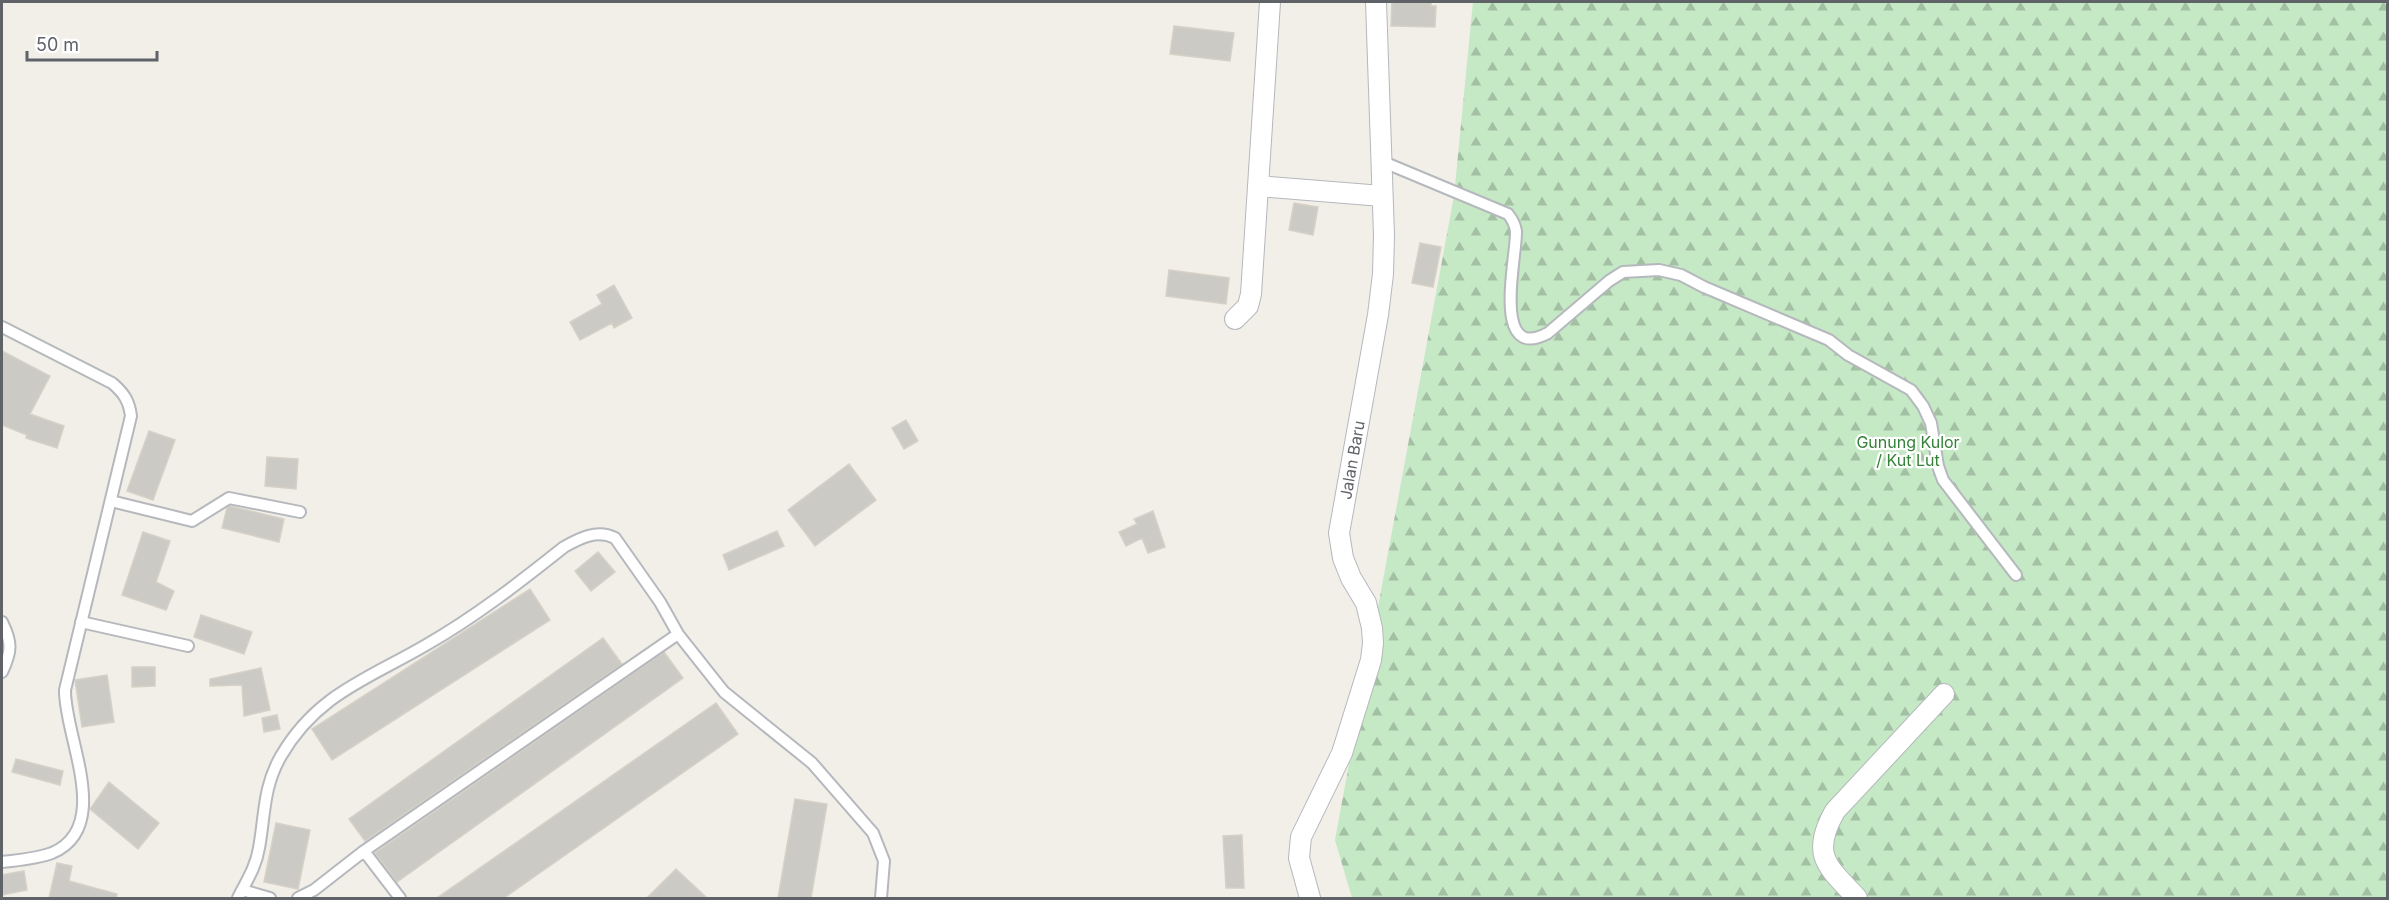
<svg xmlns="http://www.w3.org/2000/svg" width="2389" height="900" font-family="Inter,sans-serif">
<style>
.forest{fill:url(#forest-firs)}
.building{fill:#cccac5;stroke:#d6d1c6;stroke-width:1.5}
.lines{fill:none;stroke-linecap:round;stroke-linejoin:round}
.service-casing{stroke:#b5b8bc;stroke-width:14}
.minor-casing{stroke:#b5b8bc;stroke-width:22}
.service{stroke:#fff;stroke-width:10}
.minor{stroke:#fff;stroke-width:20}
.labels{text-anchor:middle;dominant-baseline:central;stroke-width:4.5;stroke-linejoin:round;paint-order:stroke}
.park-label{font-size:16px;fill:#348238;stroke:#fff}
.street-label{font-size:16px;fill:#5f6368;stroke:#fff}
</style>
<defs>
<pattern id="forest-firs" width="22" height="20" patternUnits="userSpaceOnUse" patternTransform="scale(1.5)"><rect width="22" height="20" fill="#c5e8c5"/><path d="M5 1l3.5 6h-7zM16 11l3.5 6h-7z" fill="#a3c0a4"/></pattern>
</defs>
<rect width="100%" height="100%" fill="#f1efe8"/>
<path class="forest" d="M1473 2H2387V898H1352L1335 840 1454 196Z"/>
<path class="building" d="M1392 2H1431V6H1436L1435 27 1391 26Z
M1174 26 1234 33 1230 61 1170 54Z
M1294 203 1318 207 1313 235 1289 230Z
M1420 243 1441 247 1433 287 1412 283Z
M1169 270 1229 278 1226 304 1166 296Z
M614 285 632 318 614 328 612 323 580 340 570 322 602 304 597 295Z
M2 351 50 376 30 414 64 426 57 448 26 438 27 435 2 425Z
M906 420 918 441 904 449 892 428Z
M149 431 175 440 153 500 127 491Z
M267 457 298 459 296 489 265 486Z
M849 464 876 500 815 546 788 510Z
M230 506 284 519 279 542 222 528 227 508Z
M1153 511 1165 547 1148 553 1142 538 1126 546 1119 532 1137 524 1134 519Z
M777 531 784 546 729 570 723 555Z
M143 532 170 541 156 582 174 591 166 610 122 595Z
M598 552 615 572 591 591 575 571Z
M530 589 550 620 332 760 312 729Z
M201 615 252 632 244 654 194 637Z
M603 638 622 664 365 841 349 819Z
M664 652 683 678 397 882 375 853Z
M132 667H155V686L132 687Z
M261 668 270 710 244 716 242 685 210 686V679Z
M107 675 114 722 82 727 75 680Z
M716 703 738 734 504 898H437Z
M277 715 280 729 264 732 262 718Z
M16 759 63 771 60 785 12 772Z
M109 782 159 823 138 849 90 809Z
M795 799 827 804 811 898H778Z
M276 823 310 830 298 889 264 882Z
M1242 835 1244 888H1226L1223 836Z
M57 863 72 866 69 881 117 894 116 898H49Z
M676 869 707 898H647Z
M24 871 27 890 2 895V875Z"/>
<g class="lines">
<defs>
<path id="service" d="M1381 161 1508 214C1512 219 1515 224 1516 231 1517 256 1490 364 1548 333L1609 281 1623 272 1659 270 1681 275 1704 287 1829 340 1848 355 1911 390 1923 406 1931 423 1938 466 1943 480 2016 575
M2 327 112 383C124 393 129 401 131 416L65 690C64 736 114 827 52 853 36 859 18 860 2 862
M111 501 192 521 229 498 300 512
M2 622C12 642 12 651 2 672
M81 622 188 646
M364 851 400 898
M242 890 270 898
M238 898C246 882 256 867 259 848 265 815 263 787 281 756 317 694 368 679 426 645 475 617 520 582 564 547 580 538 597 529 615 538L660 602 678 634 724 692 812 763 873 833 884 861 881 898
M298 898 314 890 364 851 678 634"/>
<path id="minor" d="M1258 186 1382 196
M1235 319 1248 306 1251 294 1270 2
M1310 898 1299 858 1301 837 1342 753 1371 660 1373 643 1372 628 1366 603 1351 578 1343 558 1339 533 1378 315 1383 274 1384 235 1376 2
M1857 898C1827 866 1810 855 1835 811L1944 694"/>
</defs>
<use href="#service" class="service-casing"/>
<use href="#minor" class="minor-casing"/>
<use href="#service" class="service"/>
<use href="#minor" class="minor"/>
</g>
<g class="labels">
<g class="park-label">
<text x="1908" y="442">Gunung Kulor<tspan x="1908" dy="18">/ Kut Lut</tspan></text>
</g>
<g class="street-label">
<text transform="translate(1352 460) rotate(-80)">Jalan Baru</text>
</g>
</g>
<rect width="2389" height="900" fill="none" stroke="#5f6368" stroke-width="6"/>
<path d="M27 51v9h130v-9" fill="none" stroke="#5f6368" stroke-width="3"/>
<text x="36" y="51" font-size="18" fill="#5f6368" stroke="#ffffff" stroke-width="4.5" paint-order="stroke">50 m</text>
</svg>
